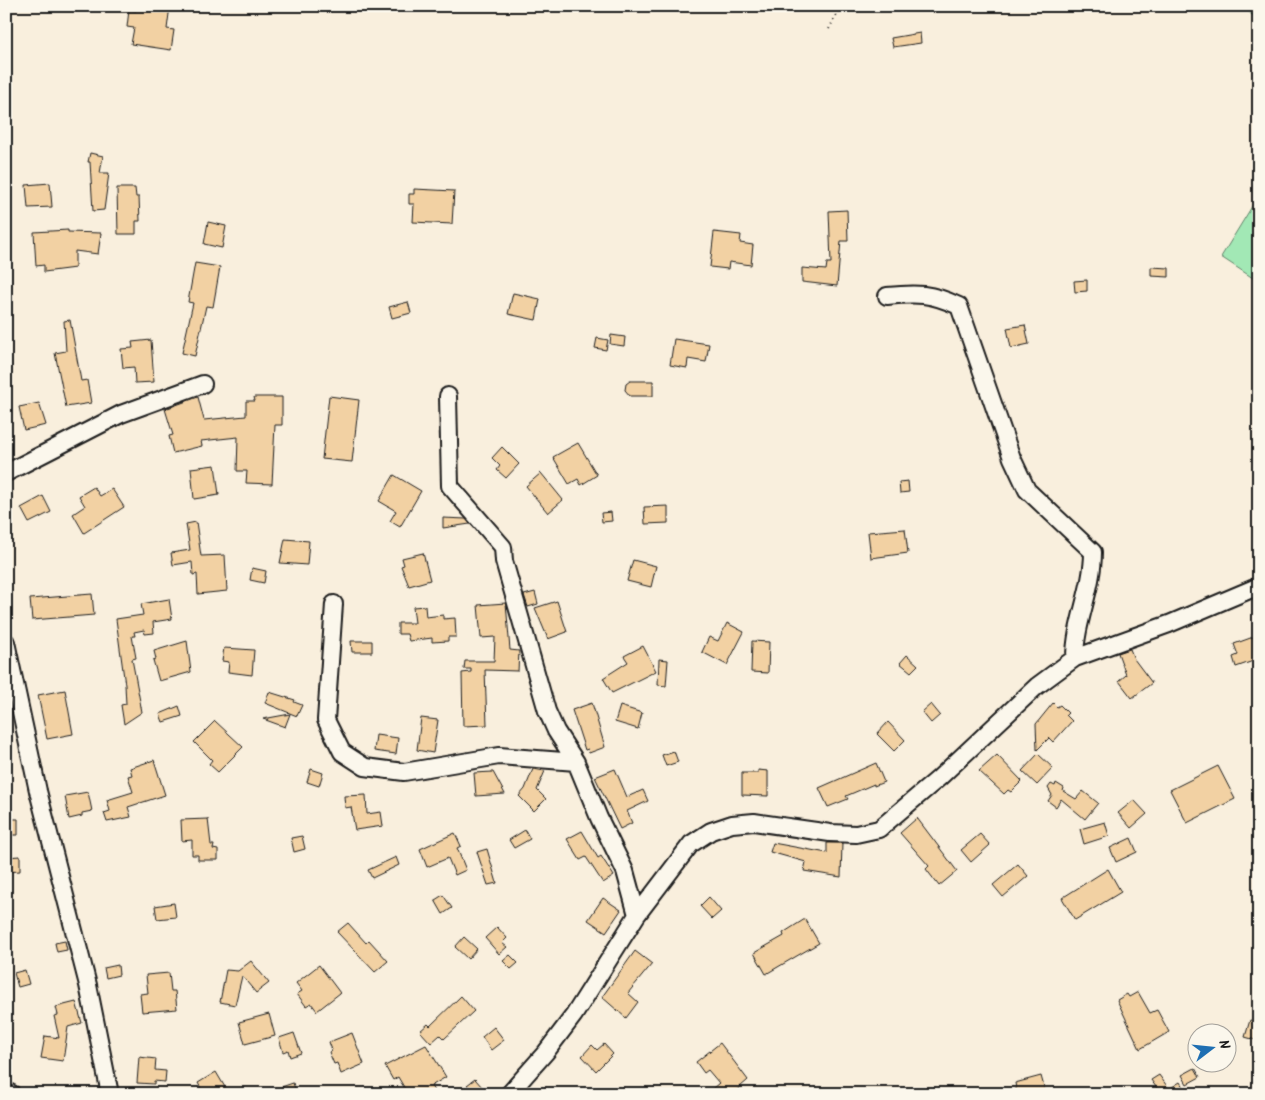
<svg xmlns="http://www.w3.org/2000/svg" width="1265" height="1100" font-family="Kalam,sans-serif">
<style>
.green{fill:#a2e8b5;stroke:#5f8268}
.building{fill:#f2d1a3;stroke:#1c1c1c}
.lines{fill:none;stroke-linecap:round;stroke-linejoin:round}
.minor-casing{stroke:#1c1c1c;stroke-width:20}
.path{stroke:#1c1c1c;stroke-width:2;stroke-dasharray:1 4;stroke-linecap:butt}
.minor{stroke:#fbf7ec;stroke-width:16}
</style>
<rect width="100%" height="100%" fill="#f9efdd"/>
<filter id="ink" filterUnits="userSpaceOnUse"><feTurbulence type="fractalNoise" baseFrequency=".02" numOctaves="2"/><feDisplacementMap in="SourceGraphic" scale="10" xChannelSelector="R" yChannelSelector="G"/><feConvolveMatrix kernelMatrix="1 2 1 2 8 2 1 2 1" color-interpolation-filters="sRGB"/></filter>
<g filter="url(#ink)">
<path class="green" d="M1242 6H1259V21Z
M1259 195V282L1221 257Z"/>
<path class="building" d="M136 6H170L167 29 174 30 171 50 131 44 134 28 127 27 129 10 136 11Z
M920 33 921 43 893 47 891 38Z
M90 153 103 156 100 173H109L104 210 93 211 90 162H88Z
M50 183 52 207 28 208 26 185Z
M117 188H135L136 197H139L140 221H136V234H118Z
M414 189 454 191 452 224 413 222 414 204H409V194H414Z
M847 210 848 241H841L837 286 802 282V268L826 270 827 263H831L829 211Z
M208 222 226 226 222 248 204 244Z
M68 230V232L101 233 98 254 75 251V268L44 272V265L36 266 34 232Z
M714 232 741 235 740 243 753 245 751 265 729 262 728 269 710 267Z
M195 263 220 267 213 307 206 306 195 356 182 353 193 303 188 302Z
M1151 267 1169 268V277L1151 276Z
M1087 280V291L1075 292 1074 281Z
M513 293 540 299 536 320 508 314Z
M408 302 411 313 392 318 389 307Z
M70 320 81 381 87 380 91 403 66 407 55 353 66 351 64 321Z
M1025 325 1029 344 1011 348 1007 328Z
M611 335 625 337 624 346 610 344Z
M597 338 608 340 606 350 595 348Z
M674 339 709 344 706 362 688 359 687 368 670 365Z
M151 340 154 382 135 383 134 367 123 368 121 349 133 348 132 342Z
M630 381H653V396H630L625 390 626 384Z
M329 396 359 400 352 462 322 459Z
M198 397 204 420 246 416V401H255L254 397H282V425H275L272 484 246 483 247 471H237L238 437 201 441 202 446 173 453 169 436 173 435 165 409Z
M39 403 46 425 24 430 19 407Z
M578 443 597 475 581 485 578 479 569 484 553 457Z
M502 447 519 464 506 478 497 470 500 466 492 458Z
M215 465 219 495 194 499 191 468Z
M541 473 563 500 548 513 526 486Z
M394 475 421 491 400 527 390 521 396 511 379 501Z
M908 481 909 492 900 493 899 482Z
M94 487 100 496 112 489 124 507 84 533 73 514 85 506 79 496Z
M43 496 51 512 29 523 21 508Z
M668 506V523L645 524 644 507Z
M611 512 612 521 602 522 601 513Z
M443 518 466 519 470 524 443 528Z
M196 522 201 556 225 555 227 591 198 594 197 574 193 575 192 562 173 565 171 553 190 550 186 524Z
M905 529 908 553 871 558 868 532Z
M285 539 309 541 307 565 280 563Z
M423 553 430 580 409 586 401 566 404 565 402 558Z
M633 560 656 566 651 587 627 581Z
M252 568 266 571 264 583 250 580Z
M535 592 538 604 528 607 524 595Z
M92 594 94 615 32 620 30 599Z
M169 599 172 619 153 622 154 633 145 634 144 630 134 632 135 636H132L136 658 132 659 142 712 124 724 121 705 126 704 125 685 116 619 143 615 141 604Z
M557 601 567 632 548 639 535 608Z
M506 603 510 650 519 651 518 671 485 670 487 725 463 726 462 673 471 672V669H464L465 661H494L495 637 481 638 478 605Z
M425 606 426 617 443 615V619L455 618 456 637H448V641L432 642V638L409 641 407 634H398V623H415L413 607Z
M727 623 744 632 727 665 702 652 709 637 718 641Z
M1256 636 1259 645V659L1236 667 1233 657 1238 655 1234 644Z
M187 641 191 672 159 681 153 660 156 659 154 651Z
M351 641H372V652H352Z
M752 641 769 642 768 673 751 672Z
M643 646 656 671 612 693 603 678 628 662 624 656Z
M224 648 254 650 252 675 228 672 229 662 222 661Z
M1130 649 1134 659 1152 683 1132 698 1119 681 1126 675 1118 653Z
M907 655 918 665 911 672 900 663Z
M659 659 668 660 666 686 658 685Z
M65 690 73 734 47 739 38 695Z
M269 692 295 700 294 702 302 705 297 716 265 703Z
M592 703 605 747 589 753 588 749 585 750 572 710Z
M1053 703 1057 707 1060 705 1068 713 1066 715 1072 721 1053 742 1049 738 1037 750 1036 724Z
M931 704 940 715 931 723 922 712Z
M179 706 182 716 163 722 160 714Z
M620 706 642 713 638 729 615 722Z
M290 714 285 727 263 719Z
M421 718 438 720 433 753 417 750Z
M215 721 243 747 218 772 209 764 212 760 194 742Z
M888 722 905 740 894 751 877 734Z
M376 735 398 738 396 754 374 751Z
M674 751 678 762 666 766 662 755Z
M1038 754 1053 768 1037 785 1022 771Z
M997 755 1022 781 1011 792 1008 790 1004 794 979 771Z
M154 760 165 795 128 807 131 817 107 822 104 813 110 811 107 800 133 792 128 776 132 775 130 768Z
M876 763 884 782 874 786V784L846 796 848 799 828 807 819 788Z
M1218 766 1235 799 1187 823 1170 790Z
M311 769 323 773 319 786 307 782Z
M533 769 545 771 537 790 546 799 534 811 519 796 525 789Z
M615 769 627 797 643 790 648 801 627 811 632 823 620 829 595 777Z
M758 770 768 771V796L742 795V773H758Z
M493 772 505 794 476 796 474 773Z
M1056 783 1064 788 1063 791 1076 799 1083 791 1098 803 1085 819 1061 799 1056 807 1048 801 1052 795 1048 788 1051 784 1055 786Z
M88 792 92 811 82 813V816L69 819 65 796Z
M366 795 367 814 381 812 383 826 355 830 351 807 345 808 344 796Z
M1134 800 1147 814 1131 828 1118 813Z
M917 818 957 871 939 886 926 869 929 866 900 833Z
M6 819H18V835H6Z
M208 819 211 845H214L213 849 218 850V860H198V855H192V840L182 841 181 820Z
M1105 822 1109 836 1084 844 1080 829Z
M525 830 530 839 514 848 509 840Z
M582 831 598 858 601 856 614 876 603 883 586 857 580 860 567 839Z
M455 833 461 846 457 848 466 870 455 875 448 858 427 867 420 849Z
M980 834 990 845 971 862 961 850Z
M302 836 305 849 294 852 291 838Z
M1131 838 1137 852 1116 862 1110 848Z
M773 843 827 853V843H842L841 877 804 871 806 862 770 852Z
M487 849 497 883 488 885 477 852Z
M20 856V871L6 872V857Z
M396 857 399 865 372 878 368 870Z
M1018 864 1028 876 1003 897 993 885Z
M1108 869 1121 892 1075 920 1062 898Z
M443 895 452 908 443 914 435 900Z
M709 897 721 911 712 919 700 906Z
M603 898 621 910 606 932 588 920Z
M174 903 176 917 157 919 155 906Z
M805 919 819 943 766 974 754 953 784 936 783 933Z
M348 923 366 943 369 940 388 961 375 972 337 932Z
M497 927 507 938 502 943 507 947 499 954 485 938Z
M464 937 477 949 468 959 455 947Z
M65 941 67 950 57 952 55 943Z
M635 951 652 964 628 993 638 1002 626 1018 602 997Z
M510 955 518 963 511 969 503 961Z
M251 961 269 983 256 993 242 976 235 1005 220 1002 226 970 238 971Z
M118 965 119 975 106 978 104 968Z
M319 965 340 993 317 1011 311 1003 306 1006 297 994 302 991 296 983Z
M25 970 29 984 18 987 14 973Z
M169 973 171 991H175L177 1009 142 1012 140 994 148 993 146 975Z
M1138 992 1150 1013 1157 1010 1169 1032 1140 1049 1117 1000 1127 994 1129 997Z
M461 996 474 1011 444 1039 440 1035 431 1043 420 1031 428 1024 430 1026Z
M76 1002 82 1023 68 1027 63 1061 41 1058 45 1036 59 1038 54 1016 58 1015 56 1007Z
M269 1014 275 1036 245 1044 239 1022Z
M1250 1020 1259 1022V1041L1245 1037Z
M494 1027 504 1040 491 1050 482 1037Z
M294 1033 301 1053 290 1057 288 1050 283 1052 279 1038Z
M352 1033 364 1064 341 1074 337 1063 334 1064 329 1052 332 1050 329 1042Z
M720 1043 748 1080 732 1094H706L719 1083 708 1070 704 1073 696 1062Z
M604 1044 613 1054 596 1071 582 1056 592 1045 597 1050Z
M426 1045 446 1077 431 1086 436 1094H408L398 1077 393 1080 385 1066Z
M139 1057 156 1059 155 1070 166 1071 165 1082 154 1081V1084L137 1083Z
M1195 1068 1200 1077 1187 1084 1182 1075Z
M216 1072 229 1094H204L198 1083Z
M1159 1075 1169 1089 1180 1082 1187 1094H1161L1151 1080Z
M1041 1076 1046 1094H1017L1015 1083Z
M475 1079 483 1088 476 1094 467 1085Z
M293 1083 297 1094H267V1092Z"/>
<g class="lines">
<defs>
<path id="minor" d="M887 296C917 293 931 293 959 306L1012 458 1027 490 1093 552C1093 589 1075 622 1075 658
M448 396 450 486 503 547 504 561 547 711 556 731 576 762 599 818 625 871 637 915
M6 473 121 414 203 384
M334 604 326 720 342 752 365 767 404 772 499 756 576 762
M6 642 38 791 88 985 110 1094
M6 1091 12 1094
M509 1094 546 1052 574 1015 637 915 691 844 711 831 732 824 754 822 830 833 856 834 879 829 939 778 1037 686 1075 658 1169 624 1259 586"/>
</defs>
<use href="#minor" class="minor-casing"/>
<path class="path" d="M829 29 838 12 878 6"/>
<use href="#minor" class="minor"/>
</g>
</g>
<rect width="1265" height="1100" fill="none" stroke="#fbf7ec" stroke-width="25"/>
<rect x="12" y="12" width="1240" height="1075" fill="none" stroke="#1c1c1c" stroke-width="2" filter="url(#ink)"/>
<g transform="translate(1212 1048) rotate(74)"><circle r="24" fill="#fbf7ec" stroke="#a29f99"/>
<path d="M0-4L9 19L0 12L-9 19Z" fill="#1f6fb2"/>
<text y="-8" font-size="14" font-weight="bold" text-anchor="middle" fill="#1c1c1c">N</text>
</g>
</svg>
